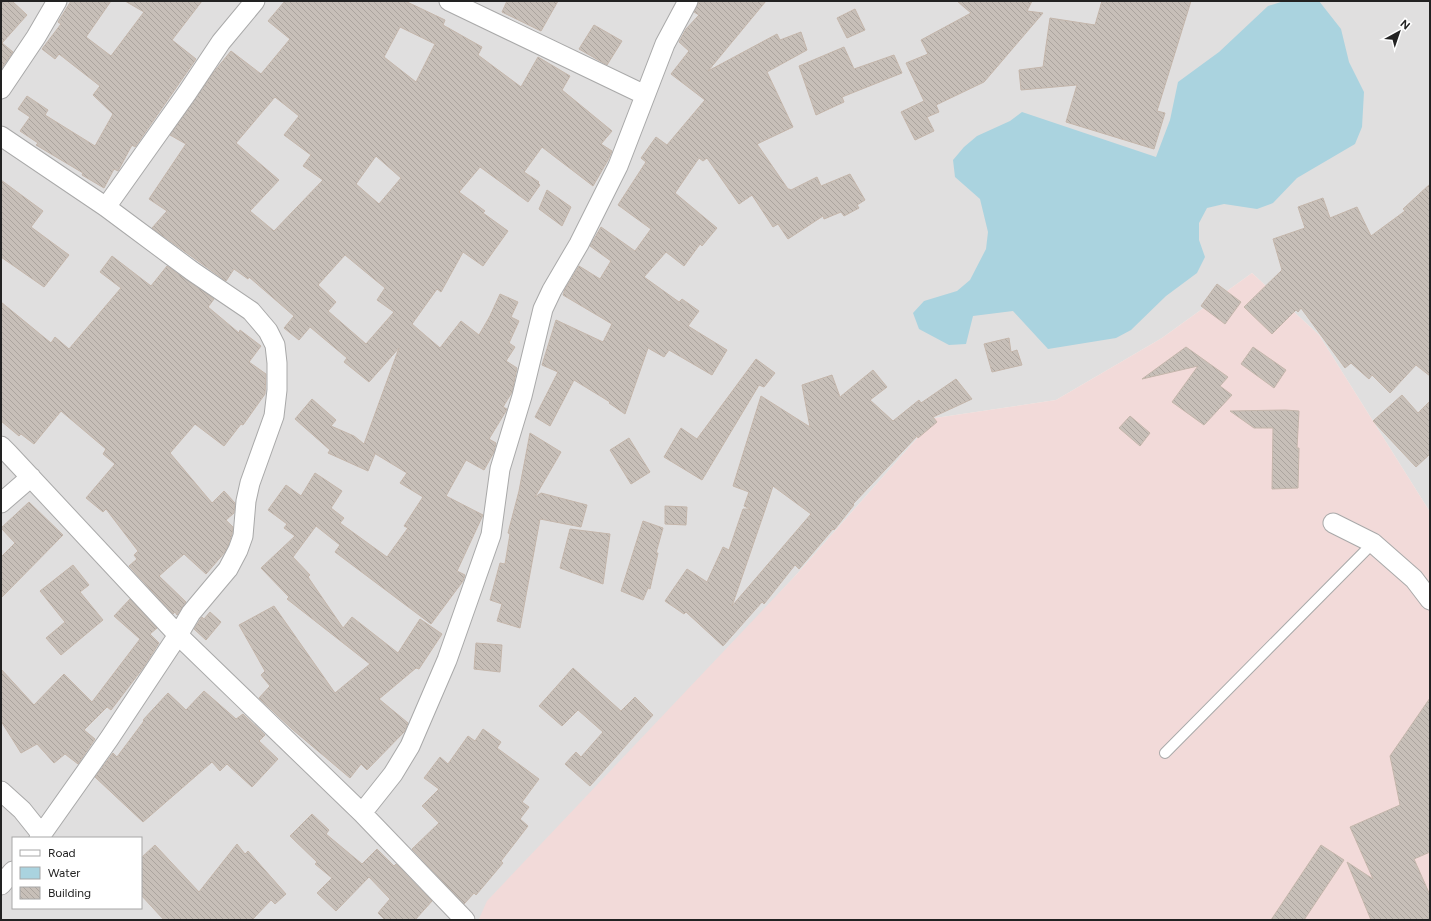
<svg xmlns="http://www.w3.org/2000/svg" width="1431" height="921" font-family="Figtree,sans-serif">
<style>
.residential{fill:#e0dfdf;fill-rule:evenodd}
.commercial{fill:#f2dad9}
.water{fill:#aad3df}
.building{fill:url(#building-back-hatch);stroke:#c4b6ab;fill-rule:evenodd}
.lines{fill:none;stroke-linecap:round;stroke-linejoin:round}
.lane-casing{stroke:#a9a9a9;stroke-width:12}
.street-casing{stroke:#a9a9a9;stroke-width:21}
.lane{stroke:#fff;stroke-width:10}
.street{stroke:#fff;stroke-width:19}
</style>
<defs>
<pattern id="building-back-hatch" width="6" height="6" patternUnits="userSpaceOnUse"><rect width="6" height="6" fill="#c7bfb8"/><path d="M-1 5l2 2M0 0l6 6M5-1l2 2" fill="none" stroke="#aba49e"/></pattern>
</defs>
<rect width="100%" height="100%" fill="#f2efe9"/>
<path class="residential" d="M1 1H1430V512L1319 335 1252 273 1162 338 1056 400 935 418 796 575 479 919 480 920H1ZM13 838H141V908H13Z"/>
<path class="commercial" d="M1252 273 1319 335 1430 512V920H480L479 919 487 901 796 575 935 418 1056 400 1162 338Z"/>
<path class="water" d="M1284 1H1319L1341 29 1349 62 1364 92 1362 127 1355 144 1297 178 1273 203 1257 209 1224 204 1207 208 1199 223V240L1205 257 1197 273 1166 296 1131 330 1116 338 1048 349 1013 311 973 316 966 344 949 345 919 329 913 313 924 301 957 291 970 280 986 249 988 232 980 199 955 177 953 160 964 147 977 136 1010 121 1022 112 1156 157 1170 120 1178 82 1219 52 1268 6Z"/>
<path class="building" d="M1 1H12L27 15 2 43 13 52 1 69Z
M71 1H111L86 37 111 56 144 12 125 1H202L172 40 196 59 135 147 132 145 118 171 114 169 104 188 82 175 83 173 36 145 38 143 20 131 30 117 18 109 27 96 48 110 45 115 95 146 113 114 93 95 100 86 59 54 55 59 42 49 61 24 58 22Z
M285 1H405L445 20 443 25 482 47 478 55 521 87 538 57 570 76 562 90 612 131 601 144 612 151 608 160 593 186 542 147 524 172 539 182 538 183 540 185 528 202 480 167 459 192 485 211 483 213 508 231 483 266 463 252 441 292 437 289 412 324 440 348 461 321 479 335 490 316 500 294 518 302 511 317 519 321 509 343 515 347 506 361 517 368 512 392 503 407 507 409 506 411 489 439 496 443 494 452 484 470 466 460 446 496 483 515 457 571 465 575 463 581 431 624 335 552 340 545 316 526 293 557 310 575 308 577 343 628 352 617 398 653 420 619 442 634 419 669 416 668 379 699 408 723 405 731 367 770 361 764 350 778 292 729 259 698 270 686 261 675 265 671 239 625 274 606 335 693 370 664 287 599 289 597 261 568 295 536 284 528 287 524 268 510 286 485 301 496 315 473 342 491 331 508 344 518 340 523 387 557 408 528 404 526 423 497 400 483 407 473 374 453 375 454 368 471 328 453 330 450 295 419 312 399 336 420 331 426 354 436 364 444 399 348 369 382 344 362 347 358 310 327 299 340 284 328 294 316 249 277 248 279 234 269 226 281 152 228 167 211 149 199 186 144 170 135 213 73 231 51 261 74 290 39 268 21ZM400 27 435 44 416 82 384 57ZM275 97 299 116 284 135 311 155 303 166 323 180 274 231 250 211 279 180 236 143ZM376 156 401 178 379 204 356 184ZM345 255 385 288 377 300 394 312 366 344 328 311 336 302 318 285Z
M507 1H558L541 31 502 12Z
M699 1H766L708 71 777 34 780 40 801 32 807 50 767 72 793 127 757 144 788 189H789L791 190 817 177 821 186 850 174 865 200 857 205 859 208 844 216 841 212 824 219 823 216 788 239 778 224 773 227 752 195 739 204 707 158 703 161 699 158 675 193 717 228 702 246 700 244 684 266 666 252 644 277 679 302 682 299 699 311 688 326 727 350 712 375 669 350 664 357 648 348 625 414 609 403 610 402 574 380 550 426 535 417 558 372 542 365 556 320 603 342 612 324 563 295 565 289 579 266 600 279 611 261 590 246 601 227 635 251 651 229 618 205 646 162 641 158 656 137 667 145 705 100 671 74 689 51 679 42 686 29 699 15 694 12Z
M957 1H1032L1027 11 1043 13 984 82 936 105 939 112 927 117 934 131 915 140 901 112 924 101 906 63 928 54 921 40 971 13Z
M1102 1H1191L1157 111 1165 113 1154 149 1066 122 1077 85 1021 90 1019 70 1043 67 1050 18 1095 25Z
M855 9 865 30 847 38 837 18Z
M594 25 622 41 607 65 579 49Z
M844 47 854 69 894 55 902 73 842 97 844 102 816 115 799 66Z
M1 180 43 211 31 227 69 255 44 287 1 257Z
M1430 184V376L1416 365 1390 393 1372 375 1369 379 1351 363 1345 368 1301 308 1298 312 1296 310 1272 334 1244 307 1282 270 1273 239 1305 228 1298 207 1323 198 1330 218 1357 207 1371 236 1405 211 1403 209Z
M547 190 571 207 562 226 539 209Z
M112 256 151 286 167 266 214 299 208 307 239 333 240 330 261 346 249 362 266 374 265 394 243 425 241 424 224 446 195 424 170 453 212 503 224 491 235 503 234 513 226 520 233 527 232 534 228 546 225 552 206 574 184 554 159 576 186 602 177 615 175 612 173 614 129 566 137 559 134 555 138 551 106 509 103 512 86 498 115 464 103 454 106 449 61 411 34 444 21 434 19 436 1 421V302L51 343 55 337 69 349 121 288 100 272Z
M1217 284 1241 302 1225 324 1201 306Z
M1009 338 1011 352 1017 350 1022 365 992 372 984 344Z
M1186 347 1228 377 1220 386 1232 395 1204 425 1172 402 1198 366 1142 379Z
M1253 347 1286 370 1274 388 1241 364Z
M756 359 775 373 764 387 759 385 702 480 664 457 681 428 697 439Z
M873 370 887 387 870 400 893 421 919 400 921 403 956 379 972 399 933 417 937 422 918 438 917 436 853 504 854 505 834 530 833 529 799 569 795 565 764 604 762 602 723 646 686 612 684 614 665 601 687 569 707 582 723 547 729 550 743 509H750L744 506 749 492 733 486 761 396 810 427 802 385 832 375 840 397ZM773 486 811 514 732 606 765 510Z
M1402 395 1418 413 1430 401V454L1416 467 1373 421Z
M1285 410 1299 411 1297 448H1299L1298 488 1272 489 1273 428H1254L1230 411Z
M1130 416 1150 433 1140 446 1119 428Z
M530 433 561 452 535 497 541 493 587 505 581 527 540 519 520 628 497 621 502 604 490 600 500 563 505 564 510 534 508 533 519 491Z
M629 438 650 472 631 484 610 450Z
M29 502 63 535 1 598V557L15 543 1 528Z
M665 506 687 507 686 525 665 524Z
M643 521 663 528 656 553H658L650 589 648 588 643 600 621 591Z
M570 529 610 534 603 584 560 568Z
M73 565 89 585 80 592 103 620 61 655 46 638 65 622 40 591Z
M130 599 157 628 150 634 159 643 143 668 111 710 107 707 84 730 95 739 78 764 65 754 54 763 37 744 21 753 1 721V669L34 705 64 674 92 702 140 639 114 616Z
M210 612 221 622 206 640 194 629 202 617 204 619Z
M476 643 502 645 500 672 474 669Z
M573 668 621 711 635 697 653 715 590 786 565 764 576 752 581 757 603 732 578 710 562 726 539 706Z
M204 691 236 719 243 714 265 735 259 741 278 759 252 787 227 764 220 771 212 762 143 822 95 777 113 753 117 757 144 721 143 720 168 693 186 710Z
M1430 698V852L1414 859 1430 895V920H1371L1347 862 1373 879 1350 827 1400 805 1390 756Z
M483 729 501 742 497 748 539 779 522 802 529 807 520 819 528 826 501 861 503 863 476 895 474 893 464 904 412 849 439 823 422 806 439 789 424 778 440 757 448 764 468 736 475 741Z
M312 814 329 830 326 834 362 864 377 849 394 866 396 864 432 901 415 920H385L378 913 390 899 369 877 336 911 317 893 332 878 315 864 317 862 290 836Z
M237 844 245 854 248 851 286 894 275 904 271 900 252 920H164L141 895V858L155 845 199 892Z
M1321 845 1344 860 1304 920H1271Z"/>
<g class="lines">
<defs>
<path id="lane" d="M1165 753 1373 543"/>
<path id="street" d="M449 1 645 95
M1 89 36 37 57 1
M1 136 106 207 192 271 251 311 268 331 275 345 277 363V390L274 416 250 483 246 501 243 536 238 550 228 569 191 613 178 635 109 739 39 838
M106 207 187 93 221 42 255 1
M1 446 8 453 178 635 362 813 465 920
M1 503 31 477
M1333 523 1373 543 1414 579 1430 600
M1 791 22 810 42 835
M362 813 393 774 410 746 447 660 491 535 500 469 522 396 543 309 552 290 579 244 618 166 665 44 688 1
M1 885 13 871"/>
</defs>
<use href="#lane" class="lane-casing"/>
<use href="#street" class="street-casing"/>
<use href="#lane" class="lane"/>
<use href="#street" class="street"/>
</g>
<rect width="1431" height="921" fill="none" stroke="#222222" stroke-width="4"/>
<rect x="12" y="837" width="130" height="72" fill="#ffffff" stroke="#a7a7a7"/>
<rect x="20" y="850" width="20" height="6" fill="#ffffff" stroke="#a7a7a7"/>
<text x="48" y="857" font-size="12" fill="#222222">Road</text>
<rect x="20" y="867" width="20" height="12" fill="#aad3df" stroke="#a7a7a7"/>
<text x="48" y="877" font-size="12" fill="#222222">Water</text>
<rect x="20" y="887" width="20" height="12" fill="url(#building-back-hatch)" stroke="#a7a7a7"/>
<text x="48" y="897" font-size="12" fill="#222222">Building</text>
<g transform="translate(1399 32) rotate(40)" stroke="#ffffff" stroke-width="3" paint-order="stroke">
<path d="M0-3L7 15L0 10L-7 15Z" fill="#222222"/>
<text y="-6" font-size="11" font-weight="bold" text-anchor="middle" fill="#222222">N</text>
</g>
</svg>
